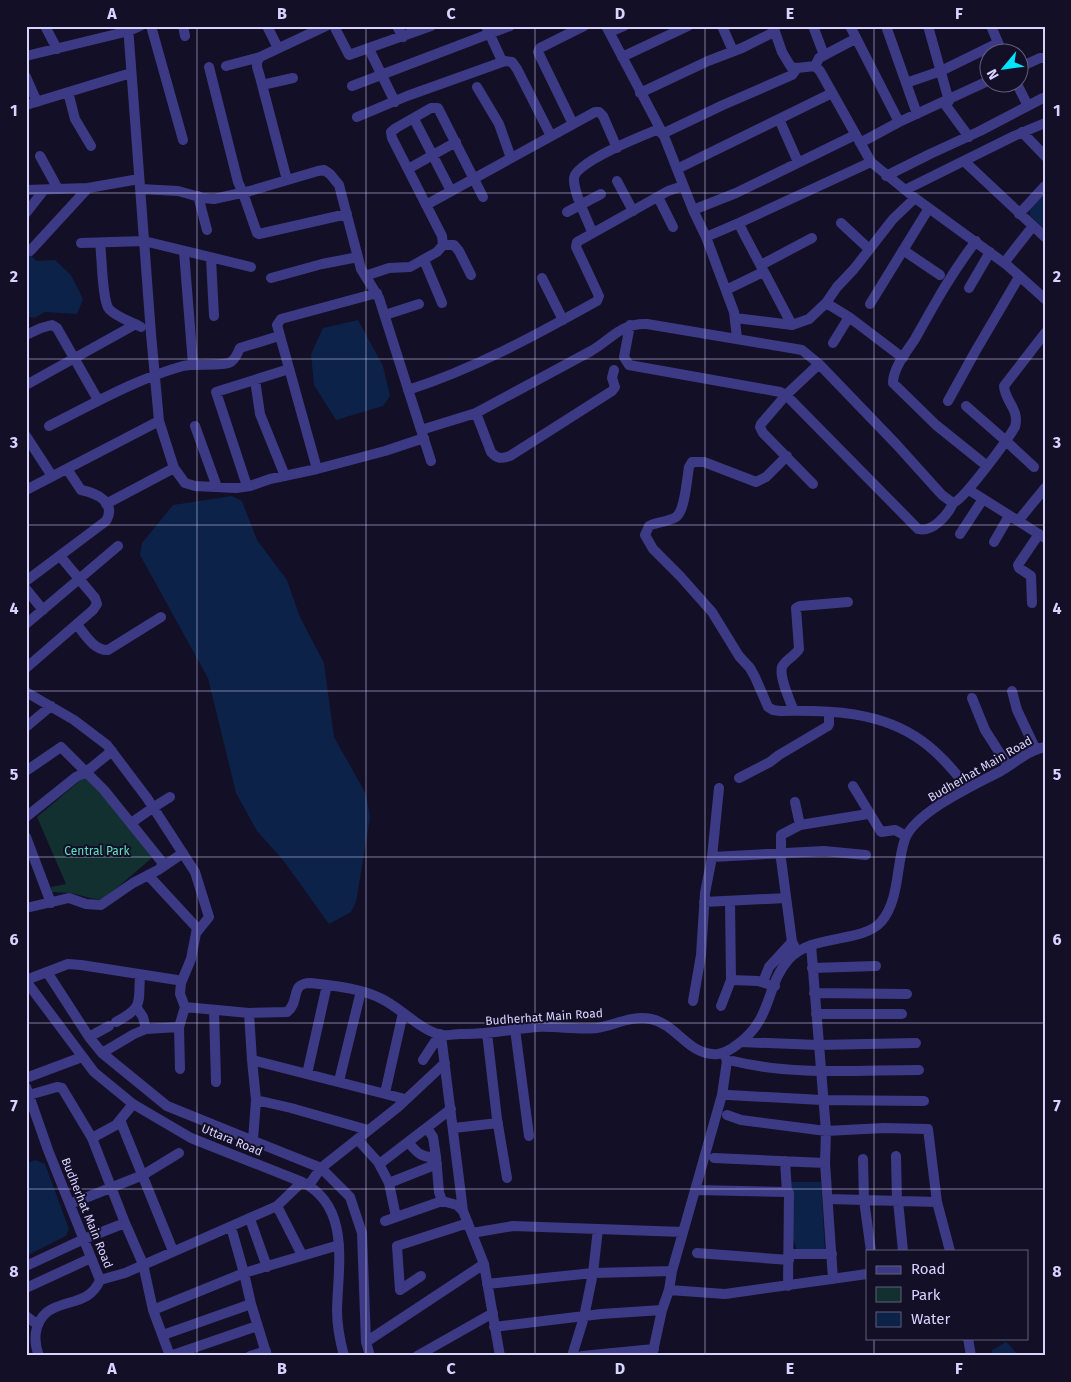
<svg xmlns="http://www.w3.org/2000/svg" width="1071" height="1382" font-family="'Fira Sans',sans-serif">
<style>
.green{fill:#12302f}
.water{fill:#0c2248}
.lines{fill:none;stroke-linecap:round;stroke-linejoin:round}
.minor{stroke:#3d3a85;stroke-width:10}
.grid{fill:none;stroke:#d9d4ff;stroke-width:1;stroke-opacity:0.55}
.labels{text-anchor:middle;dominant-baseline:central;stroke-width:4;stroke-linejoin:round;paint-order:stroke}
.street-label{font-size:12px;fill:#d9d4ff;stroke:#130f26}
.park-label{font-size:12px;fill:#5fe0c0;stroke:#130f26}
.neatline{fill:none;stroke:#d9d4ff;stroke-width:2}
.grid-label{font-size:16px;text-anchor:middle;font-weight:bold;fill:#d9d4ff}
</style>
<rect width="100%" height="100%" fill="#130f26"/>
<path class="green" d="M87 775 154 856 103 900 90 898 71 893 52 892 51 887 66 884 37 817Z"/>
<path class="water" d="M1045 191V230L1030 215V206Z
M26 255 31 256 37 261 55 260 71 275 83 299 77 314 45 312 34 318 26 316Z
M358 320 383 366 390 396 383 406 336 420 314 385 311 354 323 328Z
M232 496 242 501 257 540 287 580 300 617 324 663 334 737 366 794 370 818 356 902 351 912 329 924 283 860 257 831 236 793 208 678 140 555 142 543 173 505Z
M35 1160 45 1164 69 1229 66 1236 26 1256V1164Z
M791 1182H821L825 1250 797 1251 791 1232Z
M1006 1342C1012 1346 1014 1352 1020 1356H992V1350Z"/>
<g class="lines">
<path class="minor" d="M45 26 57 49
M151 26 183 140
M183 26 185 36
M267 26 278 48
M334 26 349 55 431 26
M397 26 403 37
M486 26 502 61
M606 26 664 136 693 210 706 237 734 312 737 338
M722 26 733 51
M773 26 782 52 791 67 797 68 815 66 820 71 871 162 915 198 1007 265 1045 299
M813 26 824 55
M850 26 899 122
M886 26 917 114
M928 26 949 101
M991 26 1002 52
M610 32 624 26
M369 49 395 102
M26 56 129 31 140 26
M622 57 688 26
M226 66 260 57
M815 66 819 58 855 39
M209 67 238 182 243 193 257 233 259 234 347 214
M1018 68 1040 58H1045
M26 77 37 102
M1016 82 1028 106
M906 83 941 71 998 43
M262 85 293 78
M352 86 510 26
M477 87 499 124 511 158
M68 92 75 119 91 146
M640 93 708 61 742 48 774 32
M944 103 969 137
M26 105 131 73
M357 117 407 96 505 61 512 62 517 69 551 136
M414 119 451 191
M779 119 798 162
M573 124 538 52 540 48 584 26
M1022 132 1045 156
M662 134 723 105 792 75 797 68
M860 143 899 122 988 81
M40 156 58 189
M965 162 1045 237
M408 169 456 142
M677 169 832 93
M886 176 930 154 980 131 1043 98
M287 180 260 77 257 67V62L260 57 326 26
M617 181 633 211
M140 189 178 191 203 198 214 199 250 191 318 171 324 170 330 174 339 185 361 269 379 298 421 430 476 413 591 351C612 339 620 323 647 324L802 350 819 364 896 444 942 495 953 503C964 500 1007 440 1015 427 1020 409 1005 402 1004 386L1045 333
M26 190 88 188 139 179
M905 190 1014 136 1045 123
M198 196 207 230
M658 197 673 227
M426 205 595 112H599L603 116 617 148
M693 210 736 193 855 135
M567 212 601 194
M26 213 44 190
M1019 214 1045 186
M841 223 869 249
M592 232C587 218 573 193 574 178 575 162 644 135 659 129
M706 237 741 222
M976 241C952 272 934 305 915 339 907 351 893 368 893 383L936 425 987 466
M81 243 144 241 251 267
M100 243C102 256 102 300 109 309 116 317 132 322 141 327
M443 245H454L459 251 471 275
M903 250 940 275
M30 251 88 188
M184 252 193 364
M211 258 214 316
M424 260 442 303
M1004 263 1033 226
M761 265 812 238
M365 276 389 268 410 267 437 252 443 245 442 236 392 138 391 132 396 128 431 108H438L483 197
M271 278 322 264 358 257
M542 278 563 320
M969 288 990 252
M726 290 761 273
M826 303 837 287 854 269 893 219 915 198
M870 304 929 208
M385 315 419 304
M735 318 792 325 809 319 826 303 849 317 903 358
M630 325 624 357 629 365 780 392 786 395 918 529C932 533 948 515 953 503
M792 325 743 232 740 226 741 222 871 162
M26 335 41 328 52 325 57 328 98 400
M833 343 849 317
M255 380 260 414 285 476
M26 385 136 324
M408 390C474 369 536 335 597 301L599 296 576 247 577 242 668 191 683 186
M948 401 975 352 1019 277
M966 406 1006 441 1034 467
M476 413 491 452C497 459 501 459 510 456L612 391 615 387 612 378 614 370
M49 426C93 404 136 379 183 366 195 363 227 367 232 361 236 358 238 352 240 348L279 336
M195 426 217 487
M422 433 431 461
M26 436 52 476
M787 456 766 477 756 482 704 462H692L689 467C687 478 685 511 676 517 668 522 657 522 649 526L645 535 653 549 680 576 712 612 739 656 750 668 755 677 768 707 773 710 780 711C829 710 881 711 922 741 940 754 954 771 968 788
M174 468 185 483 195 486 236 488 250 486 270 479 317 469 385 451 424 438
M317 469 277 325 281 319 377 293
M813 484 763 433 760 427 761 424 786 395 819 364
M247 486 216 392 289 369
M26 490 159 421 151 334 128 26
M969 490 1045 538
M106 504 174 468 159 421
M1018 521 1045 488
M960 534 983 499
M994 542 1009 516
M26 581 106 521C117 502 96 493 81 490L67 469
M26 589 43 610
M1032 603 1031 576 1019 568 1018 565 1039 534
M26 624 118 546
M77 625C85 634 94 651 108 650L161 617
M26 668 93 610 97 604 95 598 60 556
M1012 691 1017 710 1036 750
M26 692 74 720 107 745 147 798 195 872 209 917 197 932
M972 698 985 730 1008 766
M794 711C790 701 779 677 782 667 785 660 795 656 799 649L796 608 800 606 848 602
M26 727 51 706
M26 771 61 747 86 772 112 751
M739 778 770 762 779 755 828 726 829 724V712
M853 786 881 832 895 830 906 836
M795 802 800 825 781 835V859L792 942 797 951
M26 817 76 777 86 772 104 790 162 862 161 868 158 870 133 883 101 905 86 904 69 898 26 908
M131 823 154 807 170 797
M800 825 868 814
M26 837 51 903
M712 857 824 851 866 855
M161 868 183 853
M148 875 197 928 191 959 181 983
M730 901 731 980
M704 902 786 898
M811 945 826 1131 825 1163 833 1279
M812 968 876 966
M47 972 89 1037 102 1053 167 1106 321 1168 350 1197 362 1233 366 1342 370 1356
M26 980 68 964 81 965 177 980 181 983 180 994 185 1007 249 1013 287 1012C301 1001 289 983 311 983 335 986 361 988 382 999 402 1009 420 1030 441 1035 447 1036 454 1034 460 1034 486 1035 511 1029 537 1027 557 1026 577 1030 597 1028 615 1025 632 1015 651 1019 677 1024 689 1057 718 1054 725 1053 733 1048 738 1044 773 1019 765 986 789 959 813 933 861 944 881 922 900 900 896 864 905 839 915 812 976 784 1001 771 1015 763 1028 750 1045 747
M26 981 94 1072 133 1104 191 1138 302 1182C351 1206 338 1266 337 1310 337 1325 340 1341 344 1356
M763 982 769 967 792 942
M814 993 907 994
M693 1001 701 955 705 893 712 857 719 788
M721 1006 731 980 758 981 775 986
M137 1008 143 1017 146 1029
M214 1010 216 1082
M249 1013 252 1060 405 1099
M816 1014H902
M116 1022C144 1007 138 1004 140 975
M515 1029 529 1136
M487 1033 497 1119 507 1178
M441 1035 463 1211 484 1264 500 1356
M89 1037 109 1026
M741 1042 818 1045 916 1043
M102 1053 134 1034 146 1029 179 1027
M252 1060 256 1100 253 1140
M423 1060 440 1034
M733 1061C794 1076 858 1070 919 1070
M180 1069 179 1027 185 1007
M307 1074 327 985
M26 1078 82 1057
M339 1081 361 991
M26 1087 48 1150 100 1280C90 1305 65 1299 47 1312 34 1323 33 1341 39 1356
M385 1093 403 1013
M29 1095 57 1087 62 1088 92 1138 125 1223 143 1264 153 1310 170 1356
M728 1095 822 1100 924 1101
M256 1100 291 1108 368 1130
M727 1115 741 1120 826 1131 884 1128 928 1129 937 1202 950 1251
M120 1120 173 1251
M454 1128 498 1123
M92 1138 116 1125 133 1104
M358 1140 378 1162H382L451 1109
M409 1143C417 1153 422 1158 436 1157L433 1137 427 1128
M896 1156 897 1201
M436 1157 439 1192 442 1201 457 1205 463 1211
M714 1158 825 1163
M863 1159 864 1200 871 1251
M785 1161 787 1192
M378 1162 389 1183 396 1217
M389 1183 437 1164
M309 1185 321 1168 398 1107 445 1063
M696 1190 787 1192 789 1193 788 1286
M828 1199 937 1202
M898 1201 903 1251
M70 1204 143 1175 179 1153
M277 1206 302 1255
M250 1219 267 1267
M385 1221 442 1201
M231 1227 244 1273 251 1304 267 1356
M472 1233 513 1226 598 1229
M697 1253 789 1260
M789 1254H832
M26 1266 84 1239 125 1223
M672 1271 593 1273 598 1229 683 1232
M421 1276 400 1290 397 1246 468 1223
M100 1280 125 1273 277 1206 302 1182
M487 1284 593 1273 584 1317 572 1356
M26 1288 91 1258
M669 1290 725 1294 867 1274
M153 1310 244 1273 339 1245
M26 1316 38 1325
M494 1327 601 1314 662 1310
M163 1335 251 1304
M968 1338 971 1356
M366 1342 484 1264
M170 1356 257 1326
M250 1356 266 1351
M417 1356 493 1313
M582 1356 654 1349
M652 1356 662 1310 669 1290 672 1271 722 1095 727 1061 724 1053"/>
</g>
<path class="grid" d="M197 26V1356M366 26V1356M535 26V1356M705 26V1356M874 26V1251M26 193H1045M26 359H1045M26 525H1045M26 691H1045M26 857H1045M26 1023H1045M26 1189H1045M874 1338V1356"/>
<g class="labels">
<g class="street-label">
<text transform="translate(980 769) rotate(-30)">Budherhat Main Road</text>
<text transform="translate(544 1017) rotate(-4)">Budherhat Main Road</text>
<text transform="translate(232 1140) rotate(22)">Uttara Road</text>
<text transform="translate(87 1213) rotate(68)">Budherhat Main Road</text>
</g>
<g class="park-label">
<text x="97" y="851">Central Park</text>
</g>
</g>
<rect width="1071" height="1382" fill="none" stroke="#130f26" stroke-width="55"/>
<rect x="866" y="1250" width="162" height="90" fill="#130f26" stroke="#625e7d"/>
<rect x="876" y="1266" width="25" height="8" fill="#3d3a85" stroke="#625e7d"/>
<text x="911" y="1274" font-size="15" fill="#d9d4ff">Road</text>
<rect x="876" y="1287" width="25" height="15" fill="#12302f" stroke="#625e7d"/>
<text x="911" y="1300" font-size="15" fill="#d9d4ff">Park</text>
<rect x="876" y="1312" width="25" height="15" fill="#0c2248" stroke="#625e7d"/>
<text x="911" y="1324" font-size="15" fill="#d9d4ff">Water</text>
<g transform="translate(1004 68) rotate(241)"><circle r="24" fill="#130f26" stroke="#625e7d"/>
<path d="M0-4L9 19L0 12L-9 19Z" fill="#00e5ff"/>
<text y="-8" font-size="14" font-weight="bold" text-anchor="middle" fill="#d9d4ff">N</text>
</g>
<rect x="28" y="28" width="1016" height="1326" class="neatline"/>
<g class="grid-label">
<text x="112" y="19">A</text>
<text x="282" y="19">B</text>
<text x="451" y="19">C</text>
<text x="620" y="19">D</text>
<text x="790" y="19">E</text>
<text x="959" y="19">F</text>
<text x="14" y="116">1</text>
<text x="1057" y="116">1</text>
<text x="14" y="282">2</text>
<text x="1057" y="282">2</text>
<text x="14" y="448">3</text>
<text x="1057" y="448">3</text>
<text x="14" y="614">4</text>
<text x="1057" y="614">4</text>
<text x="14" y="780">5</text>
<text x="1057" y="780">5</text>
<text x="14" y="945">6</text>
<text x="1057" y="945">6</text>
<text x="14" y="1111">7</text>
<text x="1057" y="1111">7</text>
<text x="14" y="1277">8</text>
<text x="1057" y="1277">8</text>
<text x="112" y="1374">A</text>
<text x="282" y="1374">B</text>
<text x="451" y="1374">C</text>
<text x="620" y="1374">D</text>
<text x="790" y="1374">E</text>
<text x="959" y="1374">F</text>
</g>
</svg>
